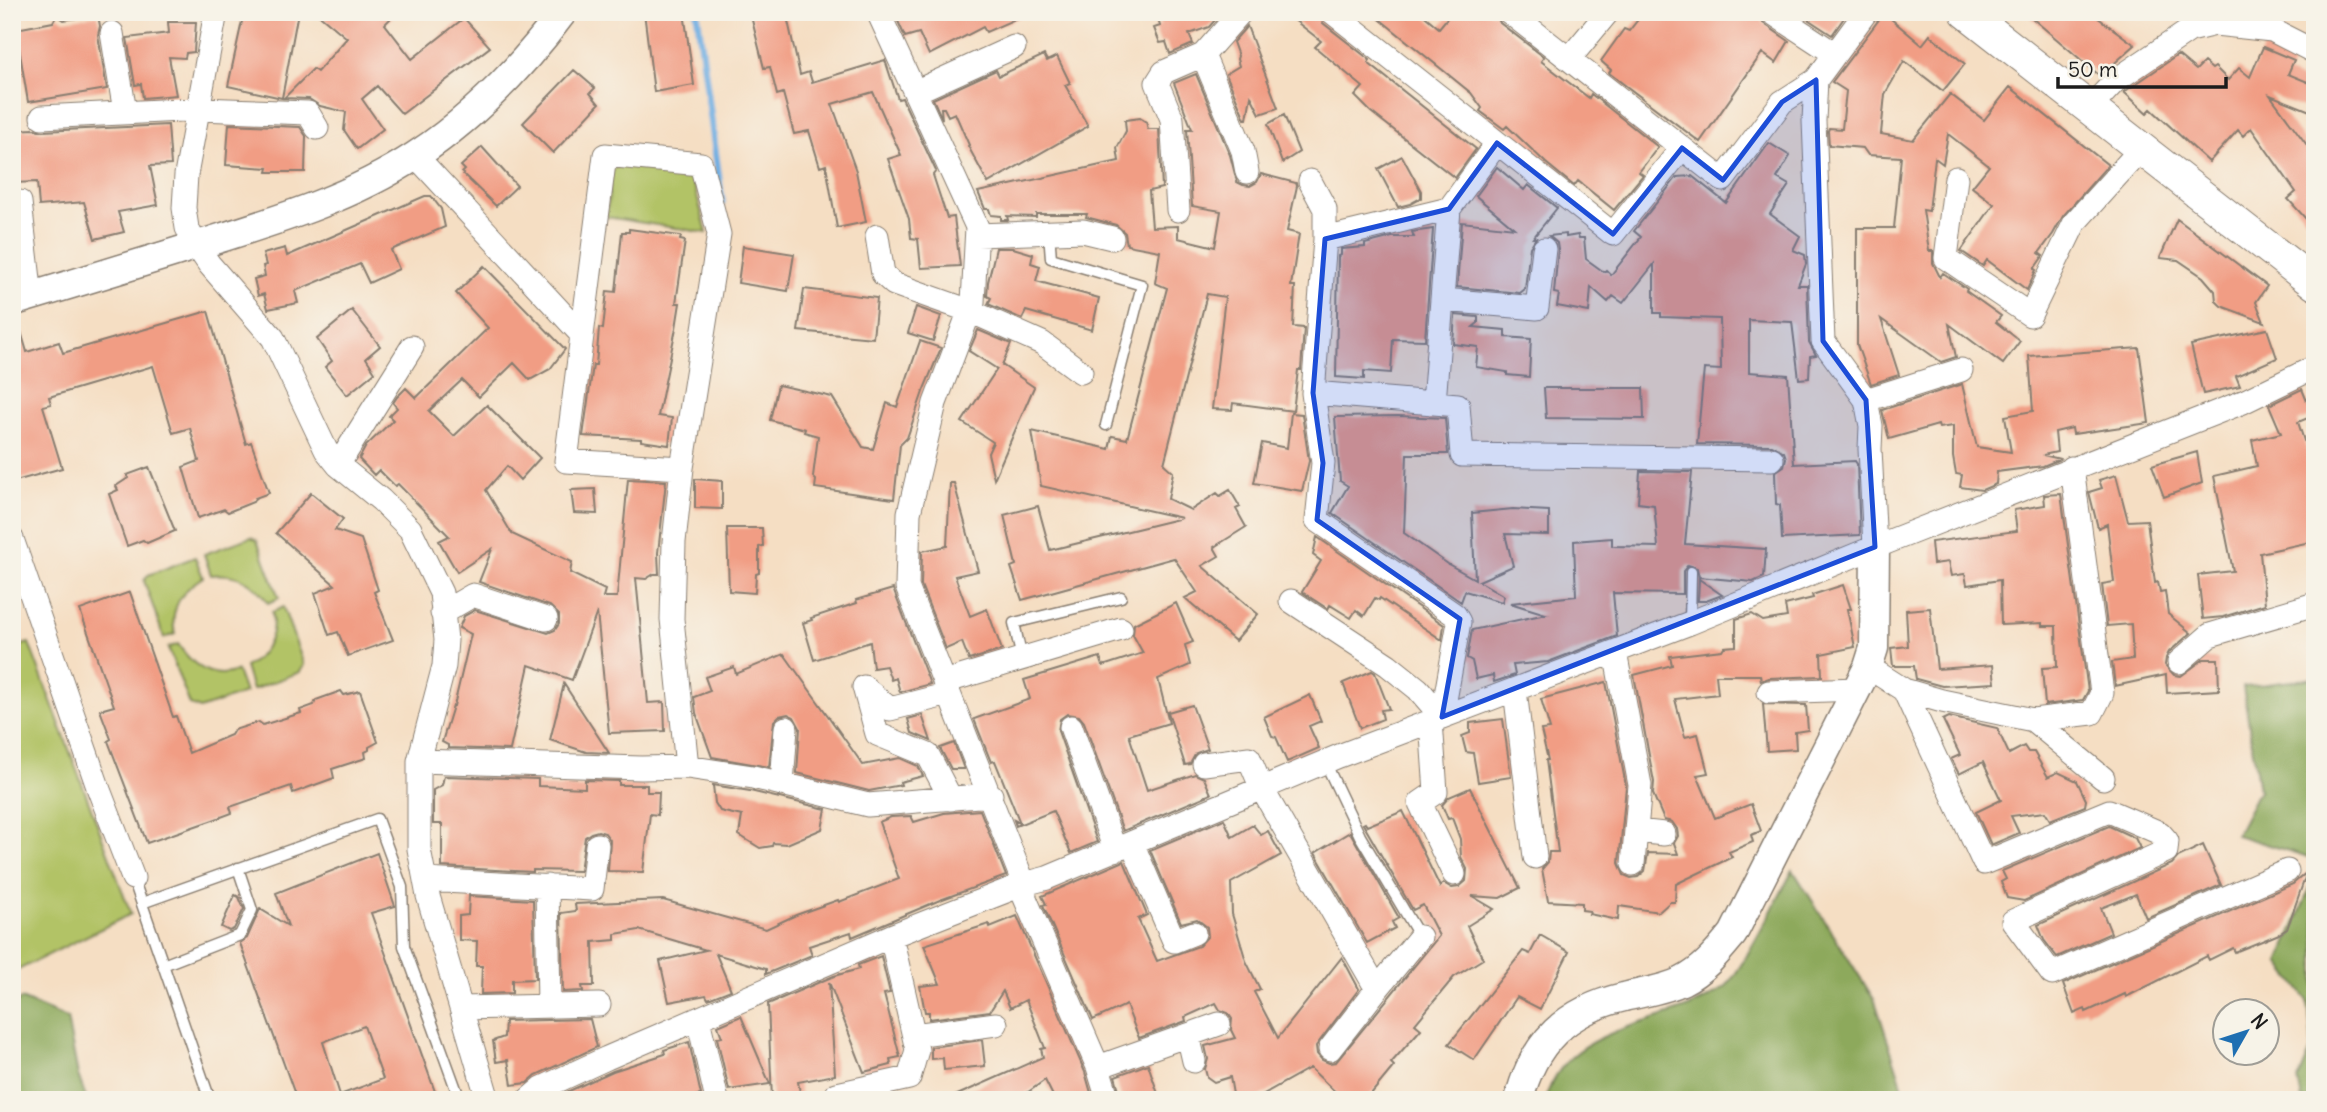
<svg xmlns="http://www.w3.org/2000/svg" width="2327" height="1112" font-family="Delius,sans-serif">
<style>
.green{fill:#b2c366;stroke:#677041;stroke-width:2}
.forest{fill:#8da95b;stroke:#54623c;stroke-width:2}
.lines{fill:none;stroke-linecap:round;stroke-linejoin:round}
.stream{stroke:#6faee2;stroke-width:7}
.building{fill:#f19d84;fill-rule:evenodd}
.service-casing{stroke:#887d70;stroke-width:13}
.minor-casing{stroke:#887d70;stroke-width:25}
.tertiary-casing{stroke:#887d70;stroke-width:31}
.secondary-casing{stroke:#887d70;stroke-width:34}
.service{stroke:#fff;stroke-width:10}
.minor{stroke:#fff;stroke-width:23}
.tertiary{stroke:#fff;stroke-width:28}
.secondary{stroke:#fff;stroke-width:32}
.marked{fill:#1d4ed8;fill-opacity:0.2;stroke:#1d4ed8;stroke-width:5;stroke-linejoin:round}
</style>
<rect width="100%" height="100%" fill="#f7f3e8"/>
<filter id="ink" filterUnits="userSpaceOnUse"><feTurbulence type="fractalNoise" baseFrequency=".0143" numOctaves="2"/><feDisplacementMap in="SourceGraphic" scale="14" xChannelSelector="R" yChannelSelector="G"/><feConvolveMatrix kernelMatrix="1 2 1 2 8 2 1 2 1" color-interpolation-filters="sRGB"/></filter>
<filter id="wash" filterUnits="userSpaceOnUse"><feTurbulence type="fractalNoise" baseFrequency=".00686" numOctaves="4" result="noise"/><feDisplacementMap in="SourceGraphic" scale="28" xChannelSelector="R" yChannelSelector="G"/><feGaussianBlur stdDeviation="1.57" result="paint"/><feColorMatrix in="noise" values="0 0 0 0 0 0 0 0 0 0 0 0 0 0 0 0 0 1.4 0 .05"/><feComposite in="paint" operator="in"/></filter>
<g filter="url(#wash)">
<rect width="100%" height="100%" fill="#f5dec3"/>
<path class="green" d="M620 164 689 175 693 181 707 233 606 217 612 170Z
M251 537 257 540 279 598 268 603C254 581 236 572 211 575L204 554Z
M195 557 203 577C182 590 169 609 175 634L164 638 144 581 148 575Z
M283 607 304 665 300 672 252 690 245 667C266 655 276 635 272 612Z
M29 643 131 914 12 973V648Z
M178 644C192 665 211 681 237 671L245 693 200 709 190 705 168 648Z"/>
<path class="forest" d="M2315 678V859L2236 835 2259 790 2243 687Z
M1793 870 1875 1001 1907 1100H1545C1570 1017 1668 1031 1725 987 1732 981 1736 972 1741 965 1760 934 1776 902 1793 870Z
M2315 876V1100H2302L2298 1080 2312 1047 2308 1001 2279 962Z
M21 999 67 1018 78 1075 87 1100H18L12 1096V1005Z"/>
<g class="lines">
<path class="stream" d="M697 12 722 202"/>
</g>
<g id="blocks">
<path class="building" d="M244 12H298L282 98 228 86Z
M316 12H397L385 24 412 59 464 18 490 47 402 114 377 86 362 99 383 129 357 149 344 130 346 112 320 106 309 99 284 98 313 69 317 72 347 38Z
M644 12H684L694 85 654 92Z
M750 12H786L800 75 809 72 812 82 885 60 898 99 902 98 936 171 933 175 947 218 954 217 960 266 921 268 918 239 911 238 909 219 888 159 901 155 873 92 832 104 856 171 866 222 837 228 826 165 820 167 809 131 794 134 783 93 777 95 770 67 764 68Z
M894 12H1031L986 32 983 27 929 55 919 33 905 37Z
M1156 12H1222L1209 27 1189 34 1193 44 1170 54 1166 42 1160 43 1154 28 1160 26Z
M1284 12H1318L1323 23 1370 60 1368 63 1476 149 1455 178 1371 112 1355 96 1363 87 1315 47 1321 41Z
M1371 12H1420L1439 28 1452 12H1495L1500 23 1544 57 1541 61 1589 98 1591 94 1658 147 1639 172 1643 175 1614 210 1578 181 1574 186 1546 163 1507 126 1504 129 1480 111 1482 108 1471 93Z
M1644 12H1757L1763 23 1789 41 1776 63 1762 53 1700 142 1609 73 1611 70 1601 61 1624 29 1629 31Z
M1797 12H1848L1832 35Z
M2025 12H2090L2135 45 2100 76Z
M1884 13 1922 45 1930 35 1965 64 1943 91 1904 61 1885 94 1881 134 1913 140 1950 94 1984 120 2010 87 2108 165 2063 216 2053 234 2039 253 2043 256 2034 269 2036 270 2027 290 1987 260 1983 266 1961 251 1994 204 1972 187 1989 166 1948 134 1943 164 1935 158 1929 211 1923 210 1929 251H1933V263L1940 277 1943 273 1967 289 1966 291 2001 316 1996 322 2020 341 2003 364 1949 324 1956 357 1941 362 1881 319 1899 375 1871 384 1857 345V228H1894L1901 157 1868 155 1863 148 1829 145 1828 131 1829 128 1842 129 1846 91 1832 82Z
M57 15 64 20 98 15 100 26 98 35 107 89 28 102 16 29 53 22Z
M168 22H196L194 52 186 53 185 58 169 57 176 95 143 98 141 84 135 85 127 38 169 33Z
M1247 26 1278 108 1260 114 1251 96 1247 119H1245L1226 74 1239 66 1237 59 1238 56 1233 42Z
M2263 47 2294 60 2288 74 2315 85V113L2270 95 2315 156V229L2288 199 2296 192 2251 128 2243 136 2238 130 2209 162 2151 109 2147 113 2124 92 2178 55 2196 70 2204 62 2212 69 2215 67 2228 80 2239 68 2250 77Z
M1044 55 1047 61 1057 56 1070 83 1065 85 1088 126 988 183 968 146 969 145 955 113 948 116 944 108H941L942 119 933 99 996 70 999 76Z
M574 70 595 88 590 93 599 104 553 153 523 123Z
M1196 74 1230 155 1237 182 1243 185 1250 186 1257 182 1261 174 1296 183 1297 186 1287 231 1299 234 1291 286H1295L1293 327 1304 328 1301 370H1298L1293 411 1233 403 1232 410 1212 409 1225 297 1207 294 1164 464 1173 472 1168 499 1191 510 1217 493 1220 496 1230 490 1240 507 1236 509 1246 527 1214 547 1219 556 1202 566 1258 614 1235 641 1185 598 1197 592 1174 558 1022 600 1011 567 1016 565 1004 515 1038 506 1050 550 1182 518 1041 486 1032 431 1109 449 1112 436 1127 439 1167 288 1155 283 1160 251 1127 245 1125 233 1116 225 1086 217 1087 214H1036V217L1007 216 1008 220H1001V216L991 215 989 209H985L978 192 1119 161 1117 148 1126 131 1125 120 1140 118 1146 122 1148 129H1159L1162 188 1149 191 1152 227 1178 226V238L1215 247 1221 211 1192 206 1187 129H1192L1174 83Z
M1284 115 1299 152 1282 163 1268 124Z
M229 124 300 127 306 136 305 172H267L268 168 226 165Z
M168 125 171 165 150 166 158 205 118 212 124 232 95 239 84 202 39 206 37 182 12 183V130L35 129 43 131Z
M1769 143 1790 156 1777 178 1789 185 1770 214 1800 236 1793 250 1805 255 1806 264 1798 285H1807L1809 342 1816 355 1810 356 1809 378 1799 379 1792 322 1749 320V372L1788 375 1794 464 1855 461 1857 464 1860 535 1782 539 1780 505 1776 504 1775 472 1784 466 1786 458 1784 452 1772 445 1697 444 1704 369 1721 370 1720 319 1661 317V313H1654V264L1623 303 1613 296 1608 302 1591 287 1589 312 1557 306 1559 294 1554 293 1558 250 1557 243 1549 236 1566 234V237L1578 235 1579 238H1584L1586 259 1604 272 1606 270 1611 275 1641 237 1634 231 1677 177 1692 176 1726 203Z
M482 147 517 186 496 206 462 173 465 170 461 166Z
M1402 156 1421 191V198L1410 204 1398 207 1378 169Z
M1497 167 1524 190 1528 185 1557 208 1533 238H1536L1530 247 1525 289 1520 293 1457 287 1462 222 1514 228 1476 196Z
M425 196H431L441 209 445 227 391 250 399 269 369 283 360 264 295 291 298 303 268 309 264 294 258 296 254 279 265 276 263 266 266 265 263 254 285 248 287 256Z
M2177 219 2267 286 2256 302 2264 322 2221 306 2216 301 2215 291 2203 277 2178 260 2160 258Z
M629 229 681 236 680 240 685 241 676 303H680L676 328 658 416 672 418 669 445 641 441V439L583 436 593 365H596L599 328 603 329 607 291 616 292 622 232H629Z
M1433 229 1425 340 1393 339 1391 373 1364 371V379L1336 377 1338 256 1341 255V249L1365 247V244L1392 237H1414L1412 232Z
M743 246 794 254 788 291 738 283Z
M996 248H1013L1033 254 1031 263 1040 266 1036 281 1099 298 1092 330 1026 311 1022 319 988 304 991 298 987 296 988 282Z
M484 266 565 349 550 369 530 380 514 363 479 397 462 380 429 411 454 436 487 405 540 458 520 480 507 466 486 490 512 534 572 562 570 573 605 590 603 597H617L628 479 666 481 658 553 659 574H654L646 579 636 578 648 703 664 702 665 731 609 733 597 612 572 680 529 665 510 750 448 748V745L442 742 453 706H454L471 634 459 628 464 616 475 610 548 633 555 630 559 624V615L550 606 479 582 492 549 457 572 439 541 449 536 398 484 395 486 379 470 374 475 359 459 366 446 393 420 389 416 397 408 393 403 397 397 406 388 416 398 488 328 456 293Z
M804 289 877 298 873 338 798 331Z
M916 307 941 316 933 341 908 333Z
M352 310 380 346 366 358 375 372 347 395 325 367 332 361 317 339Z
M208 311 246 444 251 442 269 493 255 498 253 502 228 512 224 509 198 518 183 467 199 461 190 428 173 433 153 366 49 397 51 404 43 406 62 468 12 482V459L18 456 12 440V319L17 318 27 352 59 342 63 353Z
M1455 315 1478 317V323L1473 327 1505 330V337L1531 339 1529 377 1507 375V372L1476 367 1478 347 1453 344Z
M2267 329 2277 358 2236 376 2240 386 2203 394 2191 345Z
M978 330 1011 344 1002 365 1034 387 994 479 988 453 993 442 962 422 997 369 969 351Z
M920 341 941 348 924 389 907 438 900 445 894 499 815 488 816 480 813 477 818 436 804 432 805 429 770 420 778 385 832 397 863 447 873 449 887 403 897 407Z
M2139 348 2149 423 2073 434 2072 428 2055 432 2057 452 2043 455 2060 459 2043 466 1997 472 1996 484 1982 490 1960 487 1962 475 1956 474 1953 457V426L1939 428 1938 425 1889 439 1882 410 1962 384 1977 447 2011 452 2005 416 2033 411 2029 356Z
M1544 388H1643L1644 419 1546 418Z
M2302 389 2313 416 2298 422 2315 475V541L2260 553 2265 604 2223 617 2203 619 2198 575 2233 571 2214 476 2257 466 2252 440 2281 433 2269 405Z
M1291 413 1302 414 1309 461 1302 491 1254 483 1262 443 1287 448Z
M1398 416 1445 418 1448 454H1407L1404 533 1448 564 1475 579 1472 513 1513 509 1549 511V535L1505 534 1513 566 1479 581 1504 596 1502 602 1465 591 1461 602 1332 513 1348 486 1340 481 1335 417Z
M2197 452 2202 483 2164 497 2152 465Z
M149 467 175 531 147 543 143 540 127 546 109 494 118 490 116 486 128 478 127 475Z
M1640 471 1692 472 1685 544 1766 549 1764 577 1753 582 1699 577 1697 568 1688 565 1683 571V594L1613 593 1617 636 1548 662 1513 665 1515 675 1494 682 1493 675 1476 679 1472 661 1467 658 1472 630 1546 614 1510 603 1576 596 1574 541 1612 538V546L1658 547 1654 505 1638 503Z
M2116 475 2128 521 2147 520 2155 583 2158 582 2160 592 2165 591 2168 614 2191 633 2169 652 2166 658 2165 665 2174 675 2181 676 2204 659H2218L2219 690 2167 693 2166 675 2115 686 2112 662 2133 659 2131 624 2107 626 2102 584 2114 582 2107 524 2098 528 2089 492 2102 488 2099 480Z
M695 479 722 481V509L695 508Z
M950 483H954L978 571 955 576 970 616 987 609 1002 650 969 660 962 642 946 649 921 585 922 551 947 546Z
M595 489 597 514 574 513 571 490Z
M311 493 343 519 335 530 361 539 378 590 374 592 393 640 348 656 338 632 329 635 315 593 335 585 276 533Z
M2061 494 2088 691 2083 700 2045 705 2042 668 2057 667 2056 626H2042V623L2001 625 2000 580 1967 585 1965 574 1951 576 1948 562 1933 564 1931 542 2017 531 2014 510 2045 505 2044 495Z
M727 528H762L763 546 759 547V573L756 574 755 593 729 591Z
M1317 537 1444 625 1442 640 1380 598 1379 600 1375 598 1364 616 1356 610 1351 618 1330 605 1328 609 1302 592 1321 561 1313 555Z
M1699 579 1709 586 1722 595 1706 601H1698Z
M1843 585 1851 609H1847L1855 647 1821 654 1822 676 1769 678 1761 681 1760 675H1716L1718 694 1675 699 1685 737 1698 734 1708 773 1697 775 1715 818 1751 804 1761 831 1751 835 1753 842 1729 852 1732 857 1676 884 1675 902H1670L1659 912 1619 906 1618 920 1589 914 1590 911 1582 910V903L1548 901 1542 869 1548 862 1549 852H1558L1546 760H1548L1541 730 1550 729 1541 699 1606 682 1626 786 1619 863 1624 875 1631 878 1638 877 1645 871 1648 853 1678 854 1674 843 1678 836 1677 829 1672 822 1664 820 1653 794 1654 782 1634 675 1672 665 1670 656 1722 650 1724 647 1736 646V619L1752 614 1763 621 1787 617 1785 605 1813 598 1812 595Z
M893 589 930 684 900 692 896 678 891 680 886 666 873 668 870 642 814 660 803 623 812 620 811 618 857 603 856 600Z
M130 592 173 717 176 716 189 753 231 735 234 730 259 722 263 725 301 713 300 710 314 705 316 700 341 691 344 695 360 691 378 742 369 747V750L365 752 366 758 332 769 334 778 293 793 291 786 230 807 232 813 213 820 147 843 108 741 111 739 100 710 114 706 80 610Z
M1176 603 1193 642 1185 645 1190 665 1158 679 1169 723 1129 735 1147 790 1195 774 1204 778 1211 794 1123 831 1084 722 1079 716 1067 714 1060 719 1058 731 1097 842 1071 853 1053 811 1016 826 1014 820 1020 823 995 761 991 762 974 719 1030 699 1024 680 1100 657 1103 666 1143 653 1133 635 1134 624Z
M1930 608 1937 669 1993 665 1995 683 1942 686 1916 679 1914 666H1893L1891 648 1908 646 1906 610Z
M784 654 863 765 900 758 918 766 923 776 900 782 901 785 869 791 797 773 800 728 794 717 788 714 779 716 774 721 769 767 712 757 696 713 694 697 710 691 705 677 734 667 736 674Z
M1372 671 1375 673 1389 709 1381 710 1383 719 1360 728 1343 683Z
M564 684 609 753 586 752 550 740Z
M1310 695 1321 721 1309 726 1319 748 1287 762 1276 737 1272 736 1264 717Z
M1763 704 1806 705 1808 730 1795 732 1796 749 1767 751Z
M1192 705 1208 749 1196 753 1190 764 1185 765 1168 712Z
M922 715 931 741 912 733 908 719Z
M1949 717 1997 728 2009 754 2024 746 2028 752H2034L2048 777 2058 772 2077 781 2086 800 2085 806 2050 820 2045 812 2011 816 2019 833 1991 845 1976 812 2001 800 1983 762 1959 774 1951 759 1960 755 1943 720Z
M1503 719 1511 777 1478 782 1473 753 1466 752 1462 736 1470 733V723Z
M954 743 964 769H951L940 748Z
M444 776 538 779V786L585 788V780L619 781V785H647V792H659L658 815 650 814 643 872 608 871 610 840 605 833 598 831 591 833 585 837 580 871 533 870V872L442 867V824H433V790L442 785Z
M713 785 750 791 826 809 822 829 787 844 773 843 772 846 760 848 739 835 742 816 720 811 715 803Z
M1470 788 1520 888 1500 898 1472 896 1494 909 1467 926 1483 959 1454 977 1415 1024 1421 1029 1391 1063 1394 1066 1366 1100H1344L1310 1068 1253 1100H1234L1230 1077 1214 1082 1207 1077 1205 1069 1208 1059 1205 1046 1235 1038 1231 1030 1232 1019 1228 1013 1220 1010 1216 1003 1185 1017 1186 1021 1139 1038 1126 1005 1093 1020 1043 905 1046 904 1042 896 1124 861 1147 915 1138 919 1157 961 1199 946 1208 936 1207 927 1197 919 1181 923 1150 850 1224 819 1232 837 1253 825 1261 835 1268 831 1281 855 1231 883 1232 914 1246 961 1260 989 1254 992 1278 1038 1342 957 1359 989 1316 1046 1317 1054 1322 1060 1329 1063 1336 1062 1439 936 1423 905 1413 910 1363 824 1365 823 1367 826 1403 811 1440 887 1443 883 1452 888 1459 887 1466 881 1467 869 1461 857 1460 839 1452 818 1448 819 1442 805 1449 797Z
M980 810 1006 876 940 900 852 937 851 932 809 946 812 955 766 974V969L716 954 731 990 708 999 706 995 669 1002 660 961 706 950 639 930 615 934V940L593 942 594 986H582L583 991 563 992 561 913 576 911 575 904 663 900 766 929 796 915 838 900 839 902 899 879 879 822 891 817 911 816 914 822 944 813Z
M2109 826 2135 838 2140 848 2024 901 2007 898 2001 882 2006 879 2002 871Z
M1350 832 1399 918 1392 922 1395 928 1367 943 1315 853Z
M2203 845 2221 885 2146 918 2136 894 2101 908 2111 933 2057 957 2044 940 2038 925 2172 864 2178 857Z
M377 853 395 906 371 913 438 1100H297L240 943 247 938 260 909 288 926 276 893ZM364 1026 383 1079 340 1095 323 1042Z
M2307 872 2287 929 2279 934 2235 952 2233 948 2209 960 2207 956 2126 997 2125 994 2086 1012 2085 1009 2074 1014 2063 984 2293 884Z
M235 895 239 897 244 909 234 929 229 931 221 927Z
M469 896 533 900 535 979 512 980V993L481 994 482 966H476L477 941 459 940V916L468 915Z
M1017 916 1085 1072 1093 1100H1055L1045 1080 1017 1100H946L1043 1057 1041 1049 1045 1048 1026 1000 1010 1008 1003 991 990 1011 929 1019V1012H925L920 986 940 984 924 945 989 924 990 927Z
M1540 935 1569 952 1540 1009 1517 997 1474 1060 1449 1044 1523 951 1530 954Z
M881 956 890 993 884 994 900 1057 890 1059 891 1065 864 1072 829 982 835 1075 798 1082 801 1097 772 1100 768 1004 834 976 859 969 858 965Z
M741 1016 770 1084 729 1090 717 1038 722 1037 718 1026Z
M590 1019 597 1047 536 1075 527 1083 512 1085 508 1060 496 1062 493 1041 504 1037 505 1021Z
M982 1040 985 1066 944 1070 943 1058 931 1059V1047Z
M689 1042 701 1095 694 1096 695 1100H559L558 1096 613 1071 665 1054 664 1050Z
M1148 1064 1160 1100H1122L1115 1076Z"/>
</g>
</g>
<g filter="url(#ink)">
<use href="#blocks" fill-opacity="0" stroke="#887d70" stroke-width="2"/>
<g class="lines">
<defs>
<path id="service" d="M1049 232 1051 258 1142 285 1106 425
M1690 623 1691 572
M1022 659 1014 623 1121 597
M1325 762 1360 836 1420 937
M133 878 210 1100
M142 903 377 819 402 887 404 946 460 1100
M163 965 240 935 252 910 238 868"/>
<path id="minor" d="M216 12 186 175 184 208 187 228 196 245 209 264 273 338 326 450 338 465 381 500 410 529 441 593 446 640 444 666 419 761V849L428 896 488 1100
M878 12 977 227 973 302 935 403 909 513 907 587 1024 884 1025 898 1098 1067 1108 1100
M1332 12 1613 234 1682 148
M1509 12 1723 180 1782 102 1816 80 1866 12
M1771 12 1835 54
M112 33 125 112
M1203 55 1243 151 1247 172
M1569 59 1608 12
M1816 80 1814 121 1823 341 1866 400 1871 426 1870 449 1875 547
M915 92 1014 47
M2089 109 2116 80 2190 30 2215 24 2272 30 2315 52
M42 117 200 109 308 113 317 128
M415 155 582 335
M1956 178 1946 258 2030 315 2075 222 2141 149
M1310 181 1325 209V239
M20 202 31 297
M1178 210 1172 119 1157 83 1164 72 1203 55 1241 12
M977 235 1083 231 1112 238
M877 236 883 274 894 284 970 311 1042 343 1081 372
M1443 300 1537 308 1544 249
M1313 393 1458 405 1462 455 1772 459
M1866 400 1961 370
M1434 403 1449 209
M338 465 412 347
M682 468 566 461 605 155 701 164 719 234 682 468 674 542 672 619 687 767
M12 539 99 790 133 878
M1291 601 1388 665 1418 689 1442 717
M442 613 473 595 546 619
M1615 652 1640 785 1633 864
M2179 662 2210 635 2315 604
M1868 667 1904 690 1984 863 2109 811 2160 833 2167 841 2166 851 2013 921 2052 974 2287 871
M944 682 1121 629
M1515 690 1535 857
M1904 690 1942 701 2033 720 2092 713 2102 693 2072 468
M1769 692 1858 689
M949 694 890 709 864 687 877 734 928 755 951 799
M1442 717 1459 622 1455 615 1317 520 1323 463 1313 393 1325 239 1449 209 1497 143
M2033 720 2103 778
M1431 721 1436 792 1420 803 1454 874
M1071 727 1115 850
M419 761 641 768 687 767 753 777 868 805 991 795
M1204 764 1249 758 1262 789 1377 989 1330 1049
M782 784 786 728
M1637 831 1664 834
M1132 843 1174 941 1194 933
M425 880 592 889 597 845
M547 886 549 1006
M1377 989 1420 937
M461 1008 599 1005
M698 1019 717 1100
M914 1035 996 1024
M1188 1035 1194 1061
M1098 1067 1219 1024
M528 1100 542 1088 607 1058 891 936 1024 884 1047 878 1339 756 1690 623 1875 547 2243 402 2315 367
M833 1100 837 1094 909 1078 917 1050 891 936"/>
<path id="tertiary" d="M12 302C73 284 134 265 195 246 271 222 348 200 415 156 473 118 522 67 563 12
M1519 1100C1533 1042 1567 1010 1624 997 1643 992 1664 990 1682 981 1704 970 1718 952 1733 934L1868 667 1874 648 1875 547"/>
<path id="secondary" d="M1966 12 2315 284"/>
</defs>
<use href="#service" class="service-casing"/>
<use href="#minor" class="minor-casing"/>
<use href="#tertiary" class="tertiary-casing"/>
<use href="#secondary" class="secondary-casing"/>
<use href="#service" class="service"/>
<use href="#minor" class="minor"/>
<use href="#tertiary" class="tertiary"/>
<use href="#secondary" class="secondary"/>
</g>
</g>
<path class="marked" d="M1816 80 1823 341 1866 400 1875 547 1442 717 1460 619 1317 520 1323 463 1313 393 1325 239 1449 209 1497 143 1613 234 1682 148 1723 180 1782 102Z"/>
<rect width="2327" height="1112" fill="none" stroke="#f7f3e8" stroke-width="42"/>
<g transform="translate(2246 1032) rotate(51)"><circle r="33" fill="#f7f3e8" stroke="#9f9d96" stroke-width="2"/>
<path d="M0-5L12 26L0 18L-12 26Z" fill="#1f6fb2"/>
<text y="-10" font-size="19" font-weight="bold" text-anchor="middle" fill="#1c1c1c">N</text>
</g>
<path d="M2058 77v10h168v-10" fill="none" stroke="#1c1c1c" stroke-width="3.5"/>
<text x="2068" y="77" font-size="21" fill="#1c1c1c" stroke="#f7f3e8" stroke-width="5" paint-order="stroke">50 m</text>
</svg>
